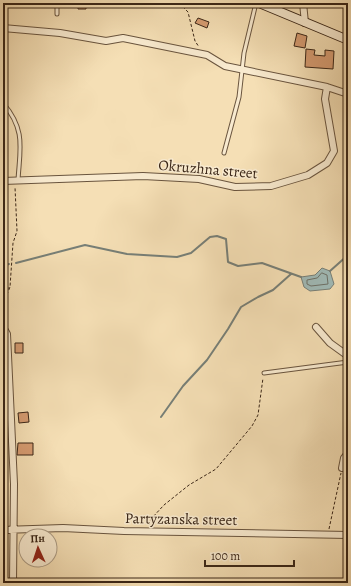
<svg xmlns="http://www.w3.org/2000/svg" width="351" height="586" font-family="Alegreya,serif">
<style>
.water{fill:#a0bab7;stroke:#777f77}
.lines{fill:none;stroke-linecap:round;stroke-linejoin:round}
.shore{stroke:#6d7067;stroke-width:1}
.stream{stroke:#777f77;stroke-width:2}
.building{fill:#d69c72;stroke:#3a2617}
.lane-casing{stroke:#69543e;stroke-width:5}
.street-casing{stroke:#69543e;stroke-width:8}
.secondary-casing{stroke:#3a2617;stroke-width:10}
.path{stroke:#3a2617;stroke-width:1;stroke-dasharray:3 2;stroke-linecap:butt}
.lane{stroke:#f8eacf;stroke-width:3}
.street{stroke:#f8eacf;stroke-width:6}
.secondary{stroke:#f8eacf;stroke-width:8}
.labels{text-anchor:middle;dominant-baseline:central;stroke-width:3;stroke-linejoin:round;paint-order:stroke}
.street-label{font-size:15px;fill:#3a2617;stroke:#f8eacf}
</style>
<rect width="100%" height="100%" fill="#f5dfb5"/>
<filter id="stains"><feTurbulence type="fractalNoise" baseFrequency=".005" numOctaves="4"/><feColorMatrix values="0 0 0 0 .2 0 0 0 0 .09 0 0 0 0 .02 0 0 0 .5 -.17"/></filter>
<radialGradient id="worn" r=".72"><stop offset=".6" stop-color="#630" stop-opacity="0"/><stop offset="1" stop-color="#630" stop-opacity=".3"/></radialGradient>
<path class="water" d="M322 268 330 271 334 284 330 289 310 291 304 287 301 277 315 275Z"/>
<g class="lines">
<path class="shore" d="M322 273 327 275 328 284 311 286 307 284V280L317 278Z"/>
<path class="stream" d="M16 263 85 245 127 254 177 257 191 253 210 237 217 236 226 239 228 262 238 266 262 263 301 277
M3 266 9 264
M330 271 348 255
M161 417 183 386 207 360 228 329 241 307 258 297 273 290 291 274"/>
</g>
<path class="building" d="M78 3H86V9H78Z
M198 18 209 22 207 28 195 23Z
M297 33 307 36 305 48 294 46Z
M306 49 315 50 314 55 325 56V50L334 51 333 69 305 67Z
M15 343H23V353H15Z
M28 412 29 422 19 423 18 413Z
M18 443H33V455H17Z"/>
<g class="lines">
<defs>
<path id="lane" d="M57 3V14
M3 103C26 130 20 148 18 180
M224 153 239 97 244 53 256 3
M264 373 348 362"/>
<path id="street" d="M303 3 305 23
M3 28 60 33 106 41 123 38 207 55 225 66 327 87 348 94
M3 181 143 176 199 179 235 187 271 186 308 175 327 163 334 151 325 99 327 87
M3 327 7 334 14 484 13 583
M316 327 330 343 348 356
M342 468 344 458 348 453
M3 530 63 528 124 531 348 535"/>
<path id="secondary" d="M259 3 348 40"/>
</defs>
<use href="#lane" class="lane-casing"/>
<use href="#street" class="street-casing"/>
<use href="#secondary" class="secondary-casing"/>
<path class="path" d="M179 3 188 12 195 41 199 47
M183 3 184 8
M3 292 10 287 13 243 17 231 15 187
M3 304 10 287
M149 525 151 519 164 505 189 485 216 469 252 426 258 415 263 378
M329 529 341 473"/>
<use href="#lane" class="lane"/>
<use href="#street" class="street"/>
<use href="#secondary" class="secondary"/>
</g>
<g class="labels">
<g class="street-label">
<text transform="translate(208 169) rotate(5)">Okruzhna street</text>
<text transform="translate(181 519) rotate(1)">Partyzanska street</text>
</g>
</g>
<rect width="351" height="586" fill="none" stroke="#f5dfb5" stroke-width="16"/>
<rect x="4" y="4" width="343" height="578" fill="none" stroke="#3a2617" stroke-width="2"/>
<rect x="8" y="8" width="335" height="570" fill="none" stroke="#3a2617"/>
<g transform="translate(38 548) rotate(357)"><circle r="19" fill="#f8eacf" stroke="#ac9c85"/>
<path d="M0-3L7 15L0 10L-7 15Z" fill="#8f2418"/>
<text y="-6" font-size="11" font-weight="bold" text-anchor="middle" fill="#3a2617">Пн</text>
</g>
<path d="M205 560v6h89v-6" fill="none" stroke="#3a2617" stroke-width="2"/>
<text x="211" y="560" font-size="12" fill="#3a2617" stroke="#f8eacf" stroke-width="3" paint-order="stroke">100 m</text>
<rect width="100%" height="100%" filter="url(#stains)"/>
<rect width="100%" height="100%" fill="url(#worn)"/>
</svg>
